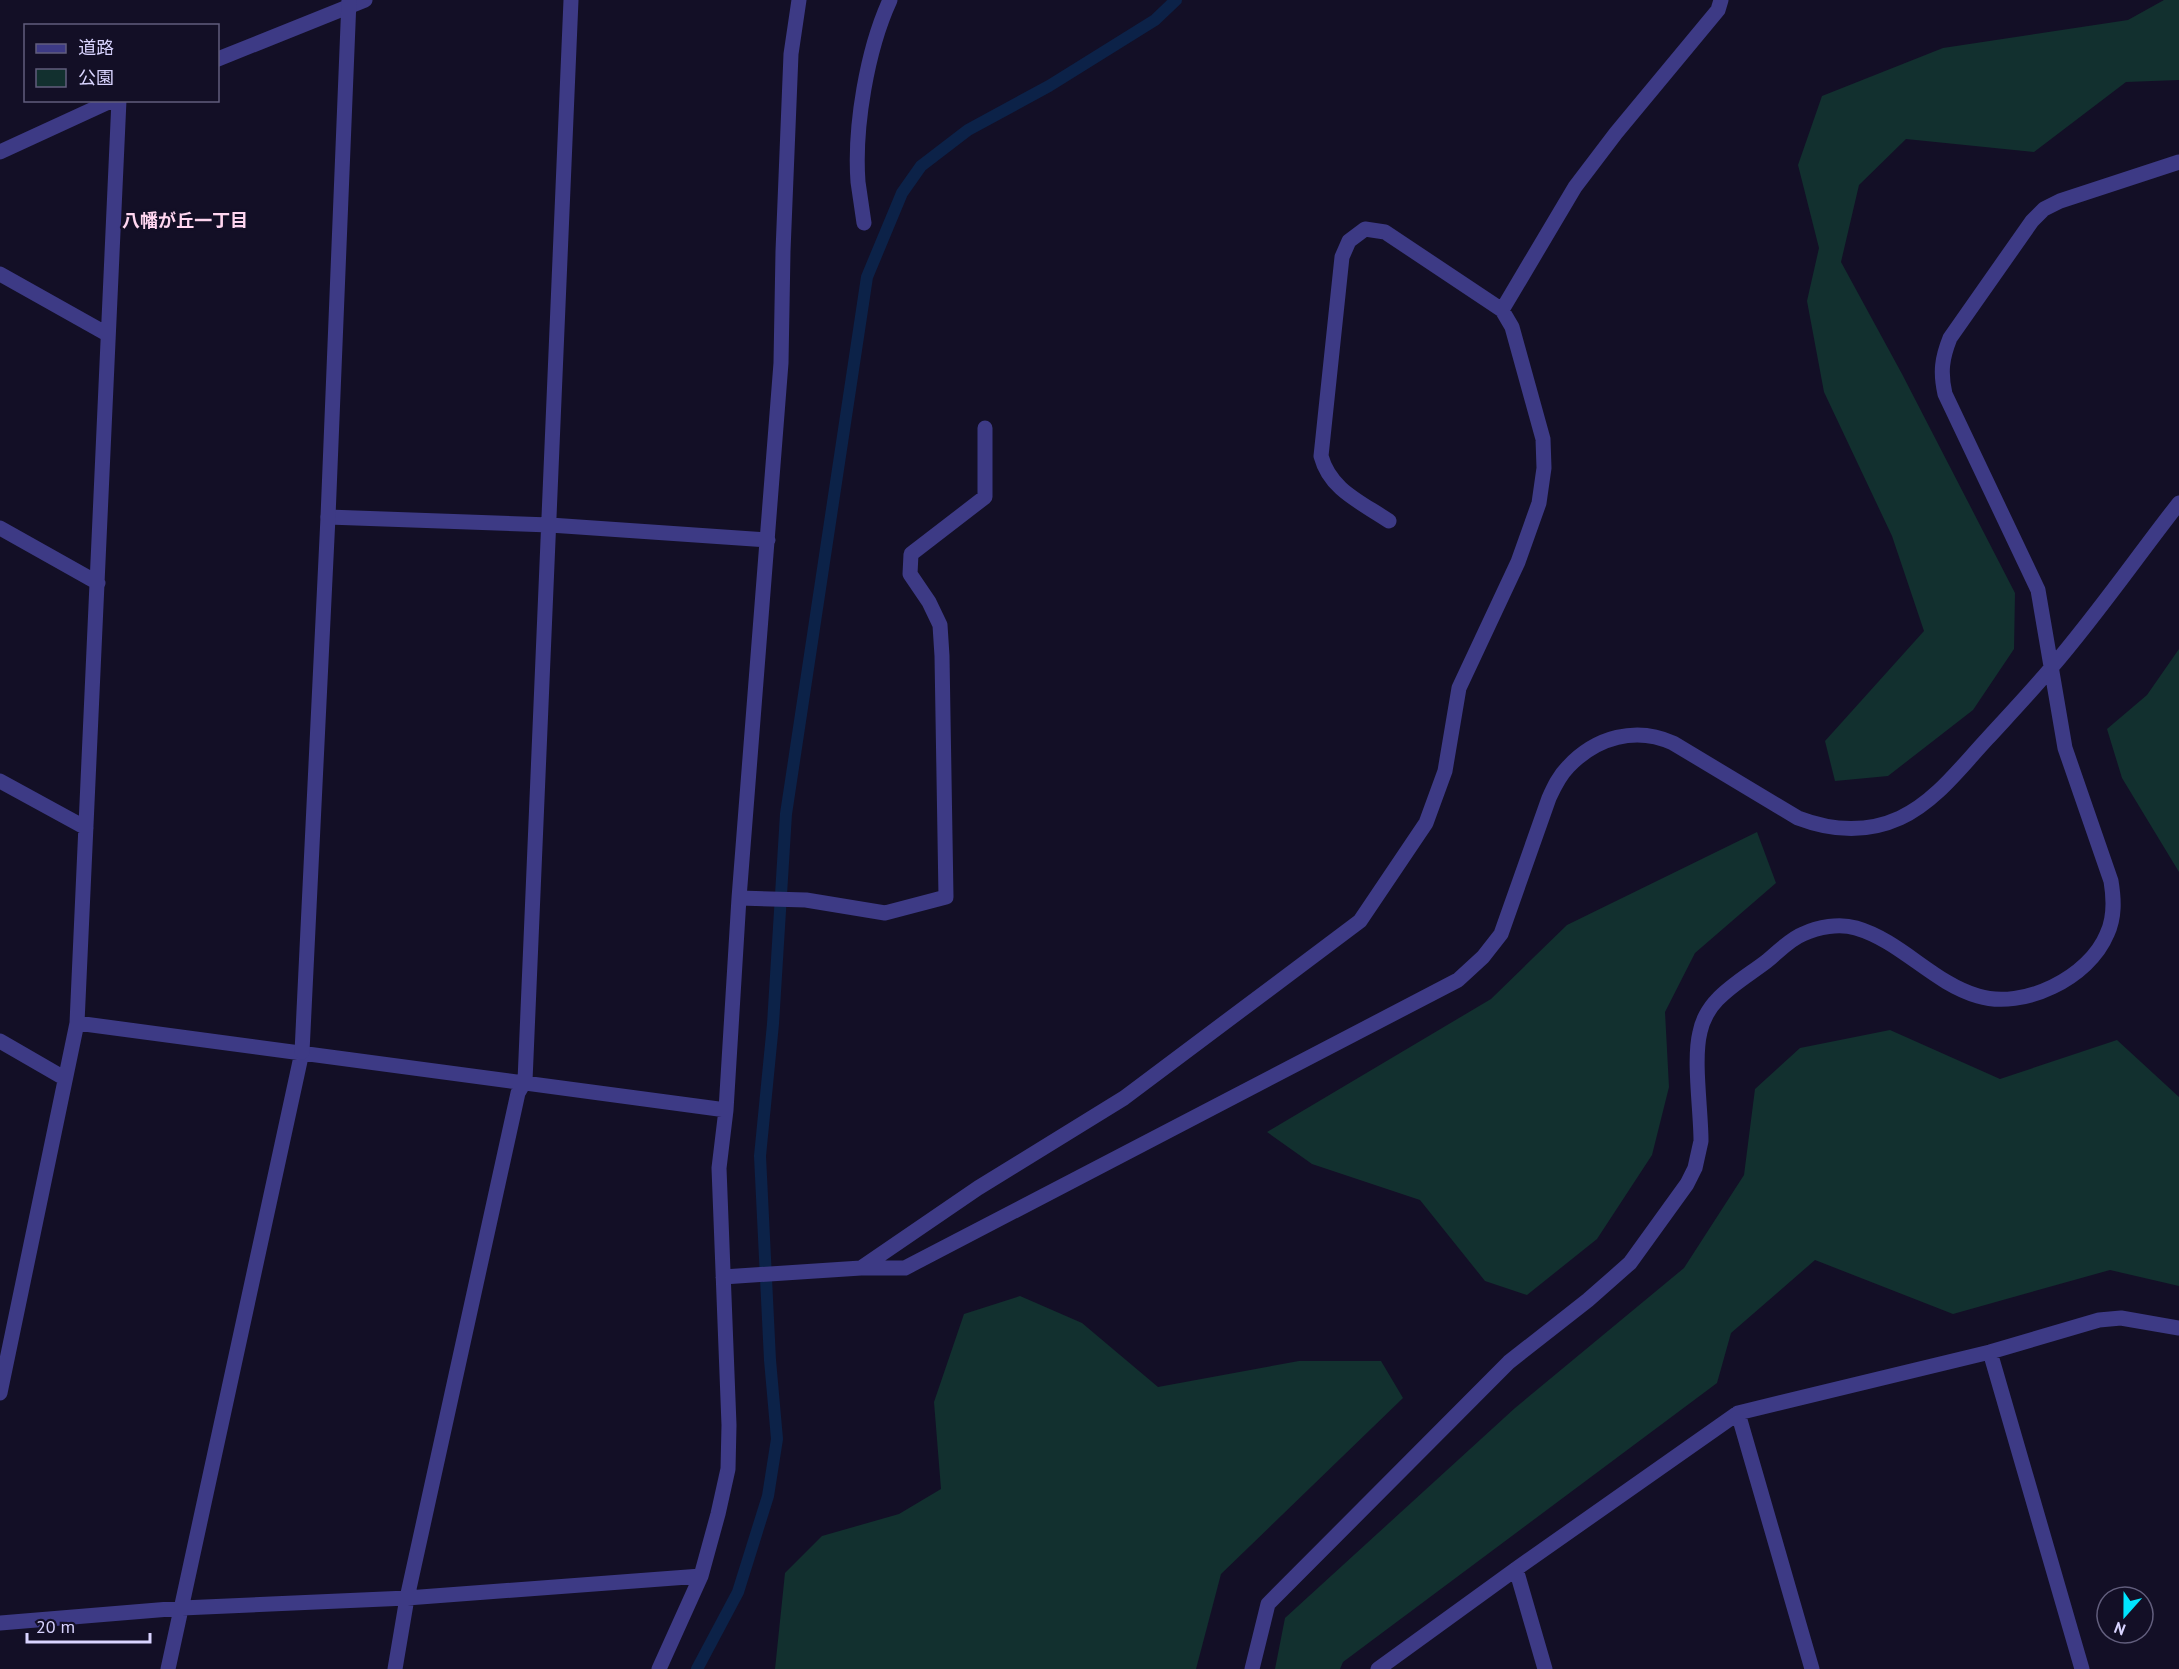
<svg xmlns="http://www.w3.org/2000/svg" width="2179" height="1669" font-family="'PT Sans','Noto Sans JP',sans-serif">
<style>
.green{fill:#12302f}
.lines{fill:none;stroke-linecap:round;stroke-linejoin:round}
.stream{stroke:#0c2248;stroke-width:12}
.minor{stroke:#3d3a85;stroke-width:15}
.tertiary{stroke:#3d3a85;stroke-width:15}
.labels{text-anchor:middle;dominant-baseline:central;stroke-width:5;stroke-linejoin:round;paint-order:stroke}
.neighbourhood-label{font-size:18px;font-weight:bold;fill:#ffd6f0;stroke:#130f26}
</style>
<rect width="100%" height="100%" fill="#130f26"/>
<path class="green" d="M2164 0H2179V80L2126 82 2034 152 1906 139 1859 185 1841 262 1902 374 2015 593 2014 649 1973 710 1888 776 1835 781 1825 741 1924 631 1892 536 1824 392 1807 301 1819 248 1798 165 1822 96 1943 48 2128 20Z
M2179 649V872L2122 778 2107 729 2147 695Z
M1757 832 1776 883 1695 953 1665 1012 1669 1087 1652 1155 1597 1239 1527 1295 1485 1281 1420 1200 1312 1164 1267 1132 1491 999 1567 925Z
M1890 1030 2000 1079 2117 1040 2179 1097V1286L2110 1270 1953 1314 1815 1260 1731 1333 1717 1383 1343 1662 1340 1669H1275L1285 1618 1515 1408 1684 1268 1744 1175 1755 1089 1800 1048Z
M1020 1296 1082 1323 1158 1387 1299 1361H1381L1403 1398 1221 1574 1196 1669H775L785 1573 822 1536 899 1514 941 1489 934 1402 964 1314Z"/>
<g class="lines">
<path class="stream" d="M697 1669 738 1592 768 1496 777 1439 770 1360 760 1156 773 1024 786 814 867 277 902 193 921 166 968 130 1049 86 1155 20 1176 0"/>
<path class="minor" d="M218 59 365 0
M0 152 113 100
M864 223C862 210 860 196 858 182 854 127 867 50 890 0
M0 274 107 334
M1502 310 1575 187 1616 133 1718 10 1721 0
M328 517 550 525 768 540
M0 528 98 583
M0 781 86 828
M739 898 806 900 885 913 946 897 942 656 940 625 929 602 910 574 911 554 985 497V428
M77 1023 726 1110
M0 1041 64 1078
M861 1268 978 1188 1124 1098 1360 921 1426 823 1445 771 1459 688 1518 562 1539 503 1544 468 1543 439 1512 327 1502 310 1385 232 1365 229 1349 241 1342 257 1321 456C1330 490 1361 502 1389 521
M723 1277 861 1268H905L1458 980 1483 957 1501 934 1549 798C1554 787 1559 776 1568 767 1596 737 1636 726 1673 743L1798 818C1832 831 1867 833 1900 818 1935 802 1961 767 1987 739 2008 716 2030 693 2051 668 2096 616 2136 558 2179 503
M1990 1352 2082 1669
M0 1393 77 1023 119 100
M1738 1413 1812 1669
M1516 1569 1545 1669
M0 1623 182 1608 407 1598 701 1576
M168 1669 302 1052
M395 1669 407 1598 518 1093 525 1081 571 0
M659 1669 701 1576 718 1514 728 1469 729 1425 719 1168 726 1110 739 898 781 363 783 251 791 54 799 0
M1252 1669 1268 1604 1509 1362 1588 1300 1630 1263 1687 1184 1695 1168 1701 1141C1701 1110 1693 1060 1700 1032 1702 1021 1709 1008 1717 1000 1731 985 1750 974 1767 961 1778 952 1790 939 1803 934 1818 927 1839 923 1856 928 1901 941 1933 983 1978 996 2023 1010 2089 978 2107 934 2115 917 2114 899 2111 881L2065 748 2038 590 1945 394C1940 372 1942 358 1950 338L2032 221 2044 209 2060 201 2179 162
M1378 1669 1516 1569 1738 1413 1990 1352 2099 1320 2121 1318 2179 1328"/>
<path class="tertiary" d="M302 1052 328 517 349 0"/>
</g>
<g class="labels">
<g class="neighbourhood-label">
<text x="185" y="220">八幡が丘一丁目</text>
</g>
</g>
<rect x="24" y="24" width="195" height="78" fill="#130f26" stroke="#625e7d" stroke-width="1.5"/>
<rect x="36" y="44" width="30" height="9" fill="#3d3a85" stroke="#625e7d" stroke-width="1.5"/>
<text x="78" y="54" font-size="18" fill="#d9d4ff">道路</text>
<rect x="36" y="69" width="30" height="18" fill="#12302f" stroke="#625e7d" stroke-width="1.5"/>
<text x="78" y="84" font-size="18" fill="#d9d4ff">公園</text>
<g transform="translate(2125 1615) rotate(201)"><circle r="28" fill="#130f26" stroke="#625e7d" stroke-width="1.5"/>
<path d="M0-4.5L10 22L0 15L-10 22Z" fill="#00e5ff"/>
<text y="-9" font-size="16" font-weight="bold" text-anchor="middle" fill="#d9d4ff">N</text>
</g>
<path d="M27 1633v9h123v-9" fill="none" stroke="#d9d4ff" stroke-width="3"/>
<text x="36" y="1633" font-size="18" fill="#d9d4ff" stroke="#130f26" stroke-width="4.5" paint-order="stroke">20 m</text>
</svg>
